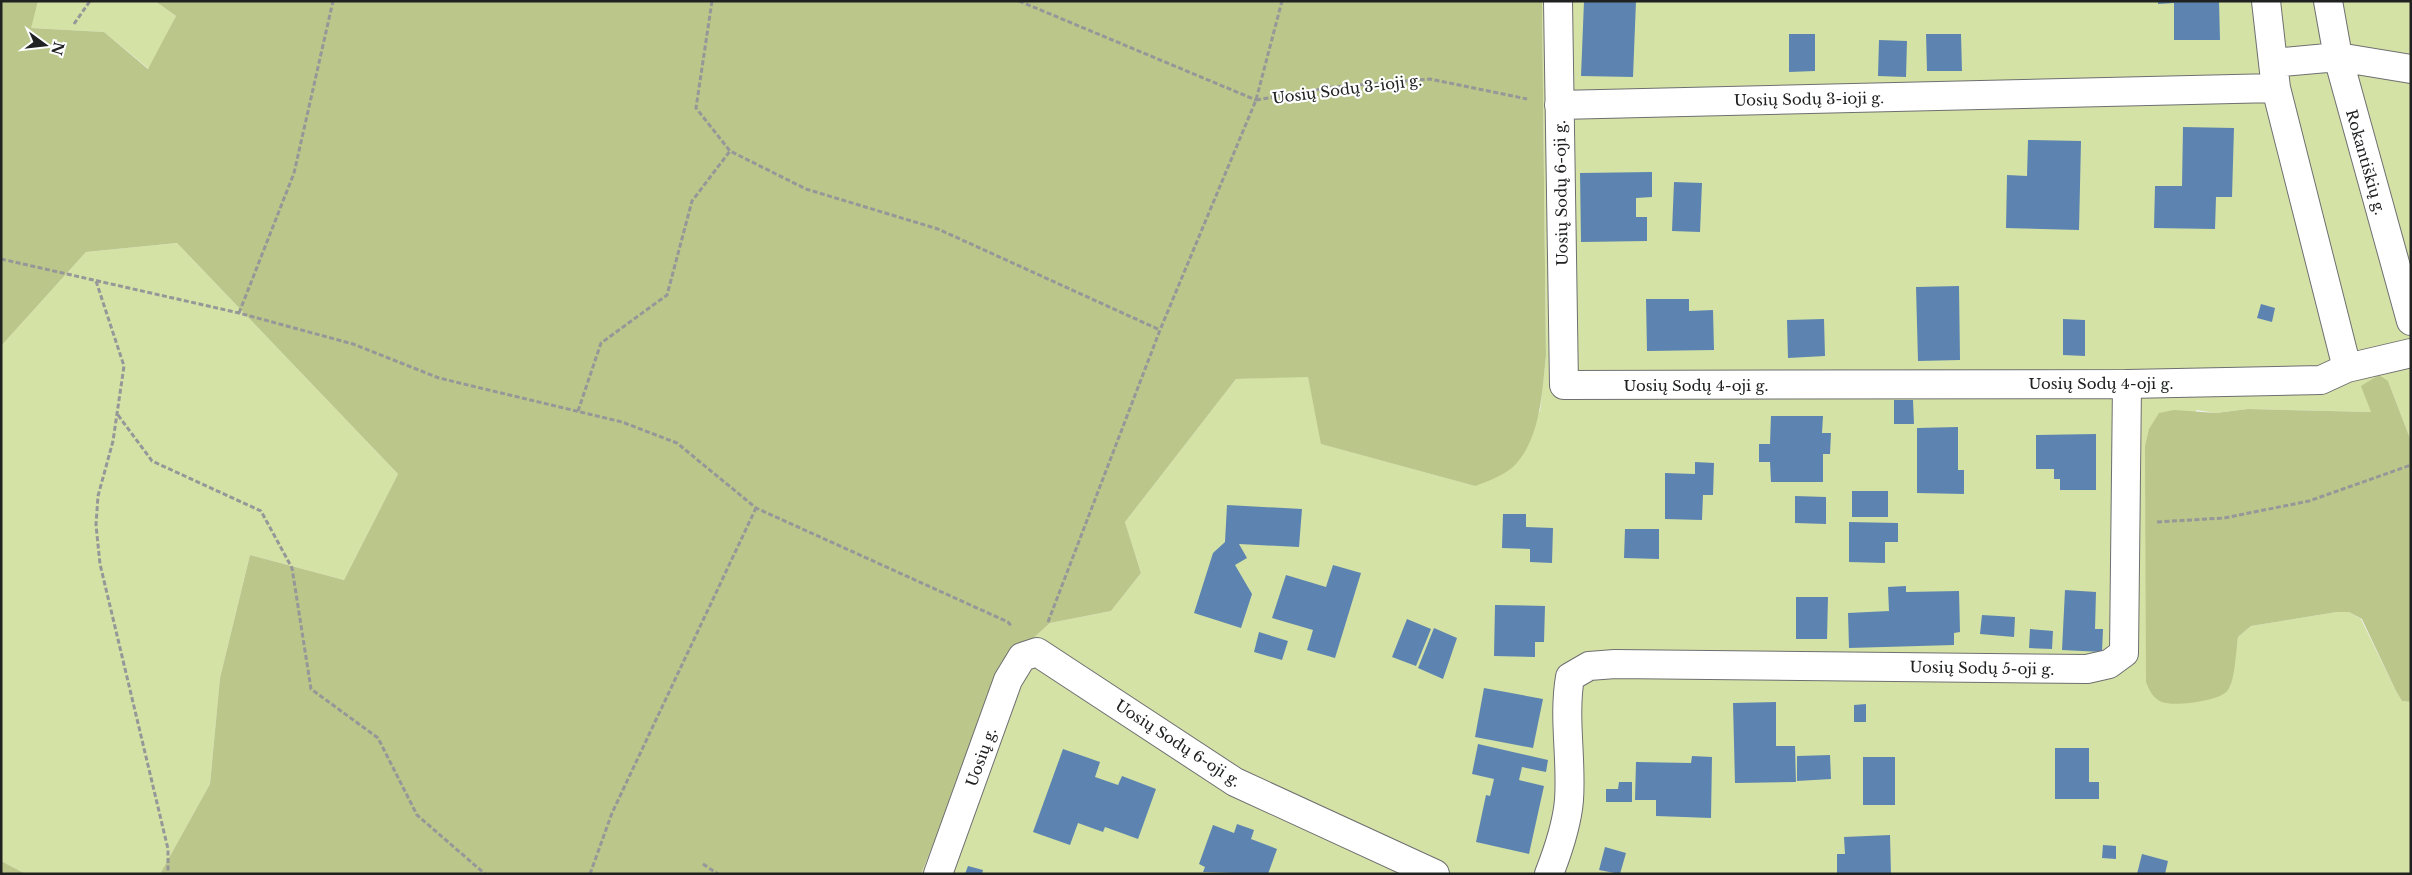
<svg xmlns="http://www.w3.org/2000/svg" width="2412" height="875" font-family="'Libre Baskerville',serif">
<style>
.green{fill:#d5e2a5}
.forest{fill:#bac68a}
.building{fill:#5d84b0}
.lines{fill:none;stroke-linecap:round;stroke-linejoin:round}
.minor-casing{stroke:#6d6f71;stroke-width:30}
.path{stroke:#969798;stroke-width:3;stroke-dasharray:5 2.5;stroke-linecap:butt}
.minor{stroke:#fff;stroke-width:28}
.labels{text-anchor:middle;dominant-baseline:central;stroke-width:4.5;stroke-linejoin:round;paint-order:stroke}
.street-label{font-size:15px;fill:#202121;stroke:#fff}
</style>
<rect width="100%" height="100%" fill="#eef0f2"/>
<path class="green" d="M38 1H155L176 16 149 69 104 32 30 28Z
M1542 1H2411V441L2388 381 2371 412 2248 409 2216 413 2196 410 2230 688 2238 637 2251 626 2337 612H2349L2361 619 2396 691 2402 701 2411 702V874H921L1008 661 1050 623 1111 611 1141 573 1125 522 1236 379 1308 376 1322 444 1475 486 1540 411 1546 356Z
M177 243 398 474 344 580 250 555 220 678 210 784 160 874H26L1 861V346L86 252Z"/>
<path class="forest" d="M1 1H38L31 28 104 32 148 69 176 16 155 1H1542L1546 356C1542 391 1541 436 1516 464 1505 475 1489 481 1475 486L1321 444 1308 377 1236 379 1125 522 1141 573 1111 611 1050 623 1008 661 921 874H160L210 784 220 678 250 555 344 580 398 474 177 243 86 252 1 346Z
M2379 375 2388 381 2411 441V702L2402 701 2396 691 2362 619 2349 612H2337L2251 626 2238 637C2236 650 2235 681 2228 690 2221 701 2174 707 2162 702 2153 698 2150 692 2146 682L2145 446 2149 429 2159 413 2174 410 2216 413 2248 409 2371 412 2361 386Z
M1 861 26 874H1Z"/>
<path class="building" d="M1584 1H1636L1633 77 1581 76Z
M2158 1H2219L2220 40H2174V3L2158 4Z
M1789 34H1815V71L1789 72Z
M1926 34H1961L1962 71H1927Z
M1879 40 1907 41 1906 77 1878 76Z
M2183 127 2234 128 2232 197H2216L2215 229 2154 228 2155 186H2182Z
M2028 140 2081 141 2079 230 2006 228 2007 175 2027 176Z
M1652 172V197L1636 198V217H1647V241L1581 242 1580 173Z
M1674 182 1702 183 1700 232 1672 231Z
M1959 286 1960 360 1918 361 1916 287Z
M1646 299H1689V311L1713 310 1714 350 1647 351Z
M2261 304 2275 308 2272 322 2257 318Z
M1824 319 1825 356 1788 358 1787 320Z
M2063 319 2085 320V356L2063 355Z
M1894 400H1913L1914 424H1894Z
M1771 416H1823L1822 433H1831L1830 454H1823V482H1771L1770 462H1759V444H1770Z
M1958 427V470H1964V494L1917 493V428Z
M2096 434V490H2060V479H2054V469H2036V435Z
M1695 462 1714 463 1713 495H1703L1702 520 1665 519V473L1695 474Z
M1852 491H1888V517H1852Z
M1795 496 1826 497V524L1795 523Z
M1227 505 1302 509 1299 547 1239 544 1247 558 1235 565 1252 594 1241 628 1194 613 1213 553 1225 542Z
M1503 514H1526V527L1553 528 1552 563 1530 562V549L1502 548Z
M1849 522 1898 523V542H1885V563L1849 562Z
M1625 529H1659V559L1624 558Z
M1333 565 1361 573 1335 658 1307 650 1313 630 1272 618 1286 575 1326 587Z
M1906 586V592L1959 591 1960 632 1954 633V645L1849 648 1848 613 1889 611 1888 587Z
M2065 590 2096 592 2095 629H2103L2102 652 2062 650Z
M1796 597H1828L1827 639H1796Z
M1495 605 1545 606 1544 642H1535V657L1494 656Z
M1982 615 2015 617 2014 637 1980 634Z
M1407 619 1431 629 1416 666 1392 657Z
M1434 628 1457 638 1443 679 1418 668Z
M2030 629 2053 631 2052 649 2029 648Z
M1259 632 1288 641 1282 660 1254 652Z
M1484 688 1543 699 1533 748 1475 737Z
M1776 702V746H1795L1796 782 1735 783 1733 703Z
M1866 704V722H1854V705Z
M1478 744 1548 760 1546 772 1522 767 1519 780 1544 786 1529 854 1476 842 1486 795 1490 796 1494 779 1472 774Z
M2055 748H2089V782H2099V799H2055Z
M1063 749 1100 762 1095 777 1118 785 1122 776 1156 789 1138 839 1105 827 1103 832 1078 823 1070 845 1033 832Z
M1830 755 1831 779 1797 781V756Z
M1692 756 1712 757 1711 818 1656 816V800H1635L1636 762 1691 763Z
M1863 757H1895V805H1863Z
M1619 782H1632V802H1606V789H1618Z
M1237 824 1254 830 1251 839 1277 849 1268 874 1203 872 1205 867 1199 864 1213 825 1234 833Z
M1890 835 1891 874H1837V854H1845L1844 837Z
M2103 845 2116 846V859L2102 858Z
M1605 847 1626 853 1620 874 1599 870Z
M2142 854 2168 861 2165 874H2137Z
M968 866 983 870 982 874H965Z"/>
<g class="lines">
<defs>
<path id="minor" d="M1558 1 1564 385 2127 384 2321 380 2347 368 2276 88 2273 63 2338 57 2411 69
M2266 1 2273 63
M2328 1 2338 57 2411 321
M1559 105 2276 88
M2347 368 2411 353
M938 874 1008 680 1022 657 1037 652 1235 782 1435 874
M1549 874C1558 851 1567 825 1569 800 1572 759 1563 718 1570 677L1589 666 1615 664 2087 669 2109 664 2124 653 2127 384"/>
</defs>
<use href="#minor" class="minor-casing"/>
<path class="path" d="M712 1 696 108 730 151 806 189 938 229 1160 330
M1019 1 1256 100
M74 24 90 1
M1256 100 1334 87 1430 79 1527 99
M1 259 239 313 353 344 439 378 622 422 677 443 756 508 1008 622 1012 627
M96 281 124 366 113 441 98 496 96 525 100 564 168 849V874
M239 313 294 173 333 1
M578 411 601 343 667 295 692 201 730 151
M118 415 152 461 261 511 292 568 311 689 378 738 417 815 485 874
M2157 522 2224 518 2309 501 2411 465
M1048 622 1160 330 1256 100 1282 1
M703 864 718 874
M590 874 612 813 756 508"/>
<use href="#minor" class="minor"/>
</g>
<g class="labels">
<g class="street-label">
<text transform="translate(1347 89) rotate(-7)">Uosių Sodų 3-ioji g.</text>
<text transform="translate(1809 99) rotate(-1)">Uosių Sodų 3-ioji g.</text>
<text transform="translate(2366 162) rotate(74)">Rokantiškių g.</text>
<text transform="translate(1561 193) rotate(-91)">Uosių Sodų 6-oji g.</text>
<text x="2101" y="383">Uosių Sodų 4-oji g.</text>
<text x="1696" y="385">Uosių Sodų 4-oji g.</text>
<text transform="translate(1982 668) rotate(1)">Uosių Sodų 5-oji g.</text>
<text transform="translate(1178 743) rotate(33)">Uosių Sodų 6-oji g.</text>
<text transform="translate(981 757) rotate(-70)">Uosių g.</text>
</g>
</g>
<rect width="2412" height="875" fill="none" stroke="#202121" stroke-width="5"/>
<g transform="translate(45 45) rotate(105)" stroke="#ffffff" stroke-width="4" paint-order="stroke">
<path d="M0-4L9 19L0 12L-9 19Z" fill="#202121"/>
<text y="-8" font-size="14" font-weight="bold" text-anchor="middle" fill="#202121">N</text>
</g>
</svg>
